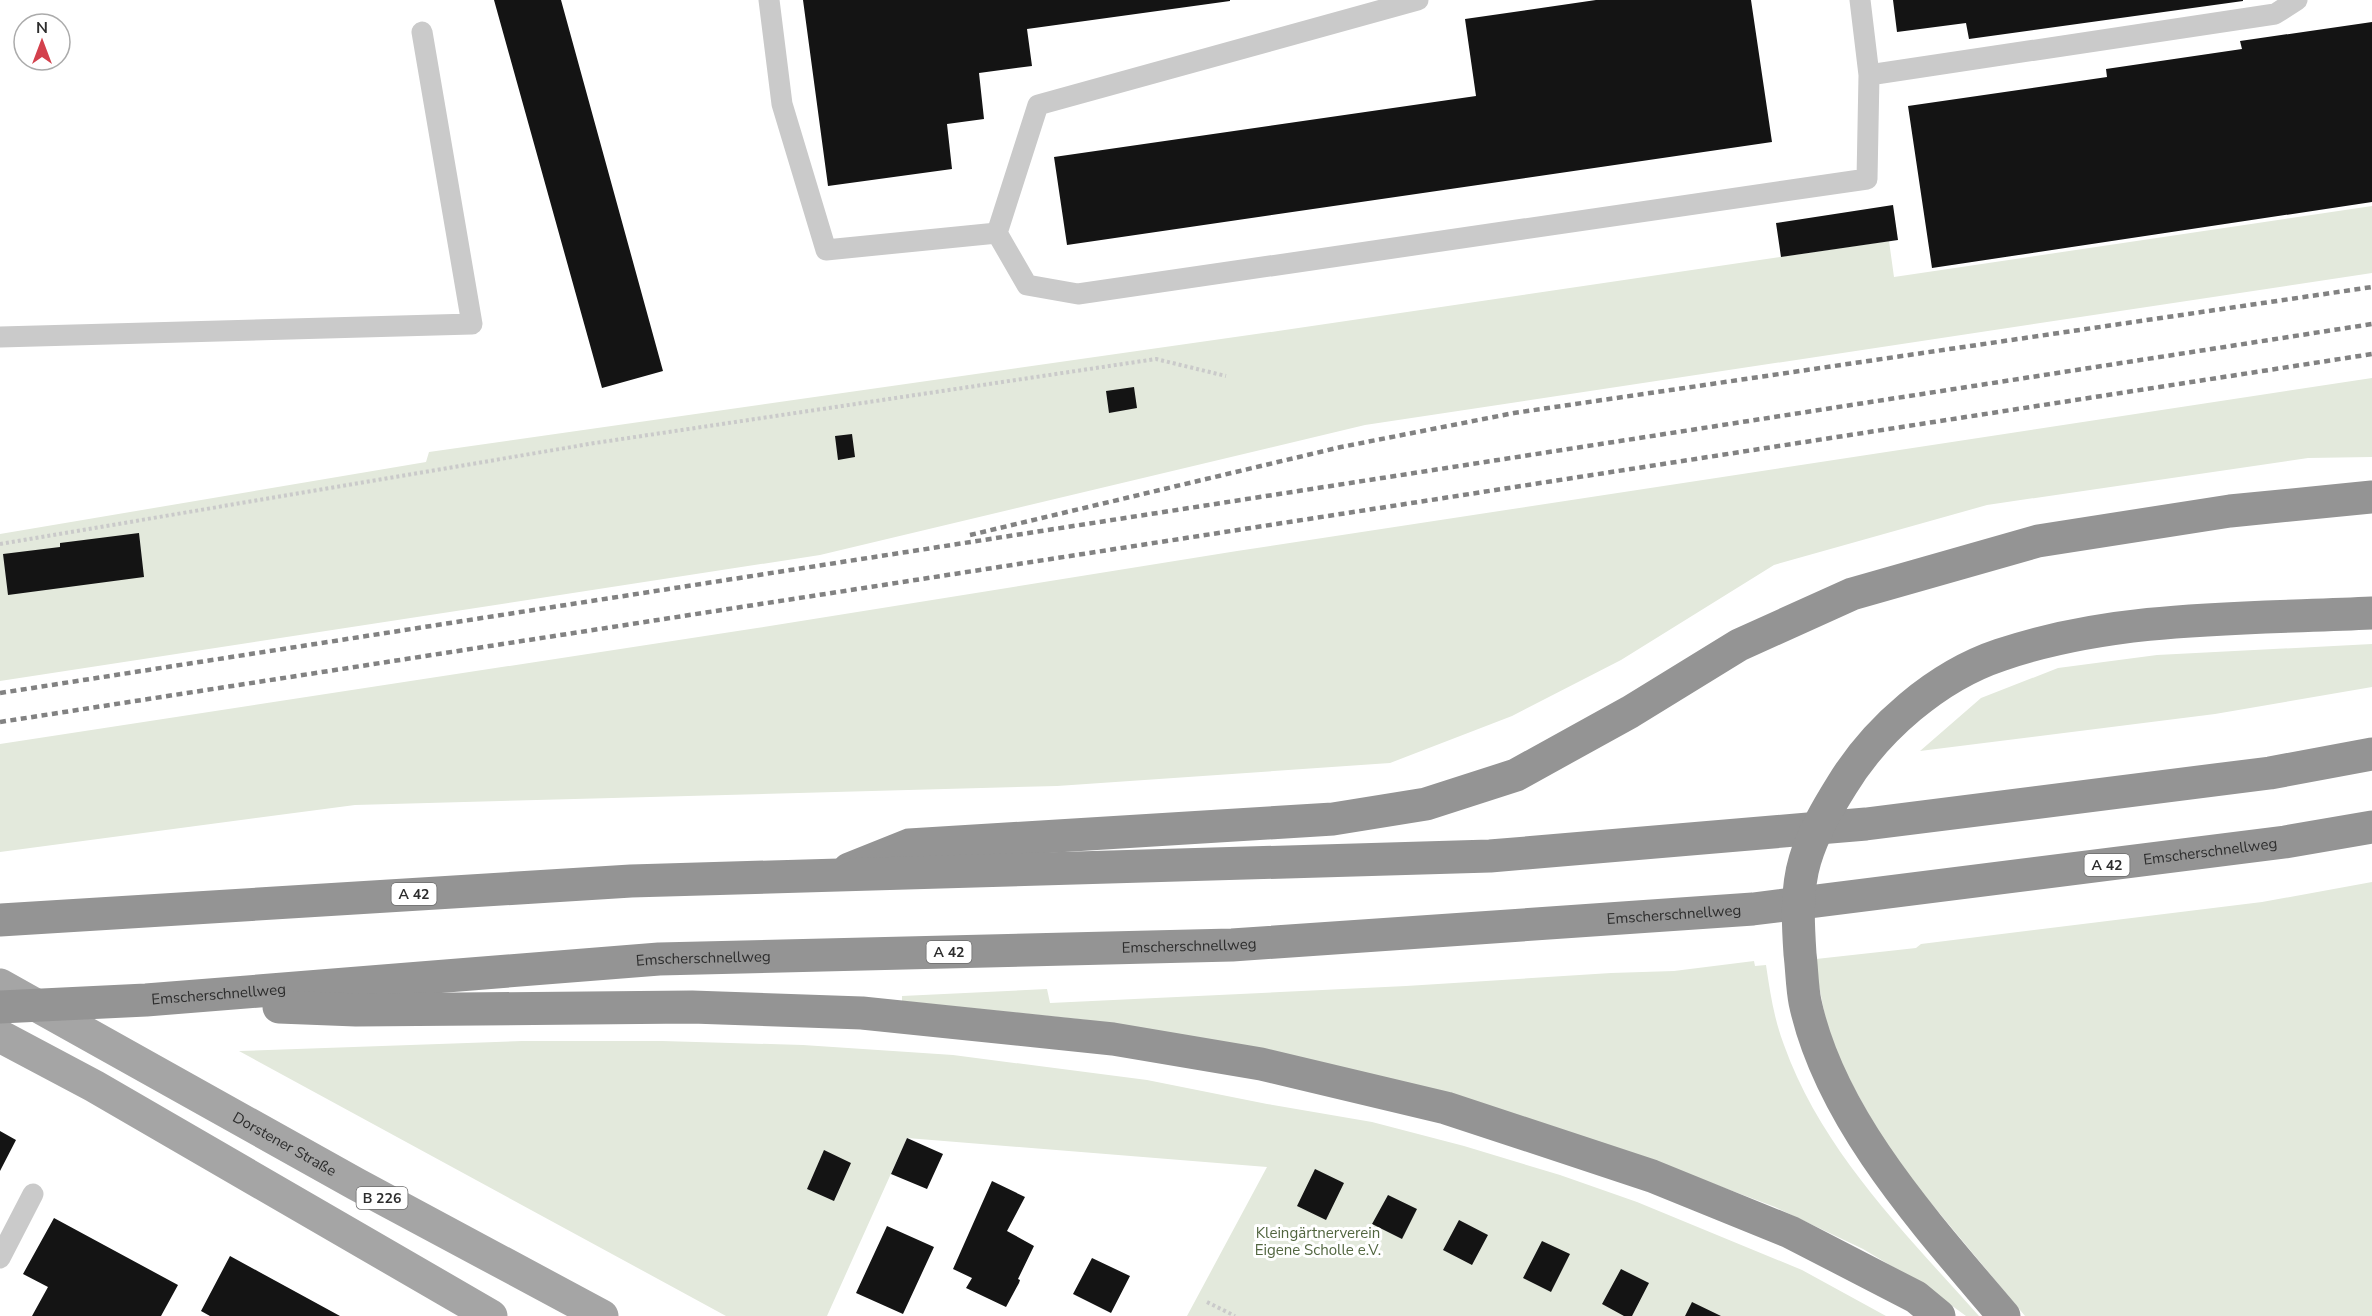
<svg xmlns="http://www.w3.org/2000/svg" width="2372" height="1316" font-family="'Nunito Sans',sans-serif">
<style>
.green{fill:#e3e9dc}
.building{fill:#141414}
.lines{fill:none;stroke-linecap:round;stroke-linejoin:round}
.path{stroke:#cacaca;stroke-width:4;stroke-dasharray:3 3;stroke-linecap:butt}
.service{stroke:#cacaca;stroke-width:21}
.primary{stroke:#a5a5a5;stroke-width:33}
.motorway{stroke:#949494;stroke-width:33}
.rail{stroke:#828282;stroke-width:4.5;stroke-dasharray:6 4.5;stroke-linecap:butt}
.labels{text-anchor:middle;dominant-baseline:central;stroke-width:6;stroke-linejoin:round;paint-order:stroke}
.shield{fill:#fff;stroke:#6c6c6c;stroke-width:1.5}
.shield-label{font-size:14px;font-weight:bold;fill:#2d2d2d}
.street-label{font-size:15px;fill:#2d2d2d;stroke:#fff}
.park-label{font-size:15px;fill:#51653f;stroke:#fff}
</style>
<rect width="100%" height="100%" fill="#fff"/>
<path class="green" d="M2372 206V273L1365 425 820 555 0 681V534L426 462 429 452 1278 331 1889 241 1894 277Z
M2372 378V457L2308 458 1987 505 1774 565 1621 660 1512 716 1390 763 1057 786 355 805 0 852V744L757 628 1237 551Z
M2372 644V687L2215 714 1920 751 1981 698 2058 668 2157 655Z
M2372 882V1316H2025L1891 1155 1841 1064 1826 1021 1818 981 1816 959 1916 948 1921 944 2262 902Z
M1754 961 1755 966 1766 965C1770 992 1774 1019 1784 1045 1822 1151 1905 1233 1979 1316H1966L1925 1286 1863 1249 1775 1207 1624 1150 1087 1020 902 1001V996L1047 989 1050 1003 1406 986 1611 973 1674 971Z
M522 1041H662L803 1045 953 1055 1147 1080 1267 1104 1372 1122 1464 1146 1560 1175 1637 1202 1802 1270 1886 1316H1187L1267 1167 907 1138 827 1316H726L239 1051Z"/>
<path class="building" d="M494 0H561L663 371 602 388Z
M803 0H1230V1L1027 29 1032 66 979 73 984 119 947 124 952 169 828 186Z
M1596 0H1751L1772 142 1067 245 1054 157 1476 96 1465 19Z
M1893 0H2243V1L1969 39 1966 23 1897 32Z
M2372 22V202L1932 268 1908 106 2107 77 2106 69 2242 49 2240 41Z
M1893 205 1898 240 1781 257 1776 223Z
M1134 387 1137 408 1109 413 1106 391Z
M852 434 855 457 838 460 835 436Z
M139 533 144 577 8 595 3 554 60 547V543Z
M0 1131 16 1140 0 1171Z
M907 1138 943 1154 927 1189 891 1174Z
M824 1150 851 1163 834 1201 807 1189Z
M1315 1169 1344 1183 1326 1220 1297 1206Z
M992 1181 1025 1197 1007 1231 1034 1246 1018 1279 1020 1280 1019 1283 1006 1307 966 1288 972 1278 953 1269Z
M1388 1195 1417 1209 1402 1239 1372 1224Z
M54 1218 178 1285 161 1316H32L48 1287 23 1274Z
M1459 1220 1488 1235 1472 1265 1443 1250Z
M887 1226 934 1247 903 1314 856 1293Z
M1542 1241 1570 1254 1551 1292 1523 1278Z
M230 1256 340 1316H210L201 1311Z
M1092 1258 1130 1276 1111 1313 1073 1294Z
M1621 1269 1649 1283 1632 1316H1624L1602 1304Z
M1692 1302 1721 1316H1685Z"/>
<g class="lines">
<path class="path" d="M0 544 595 443 1156 359 1226 376
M1207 1302 1235 1316"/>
<path class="service" d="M769 0 782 104 826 250 997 233 1027 285 1078 294 1867 179 1869 75 1860 0
M1869 75 2275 14 2297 0
M997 233 1038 105 1418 0
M0 337 472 324 422 32
M0 1258 33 1194"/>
<g class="primary">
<path id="s1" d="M0 985 356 1184 602 1316"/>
<path d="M0 1036 94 1086 491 1316"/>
</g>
<g class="motorway">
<path d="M849 869 909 845 1333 819 1426 804 1516 775 1630 712 1739 645 1852 594 2038 541 2230 511 2372 497"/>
<path d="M0 920 631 881 1490 856 1866 824 2270 773 2372 754"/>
<path id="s2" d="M0 1007 146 1000 659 959 1232 945 1753 909 2285 842 2372 827"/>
<path d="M279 1007 356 1010 692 1007 862 1013 1113 1039 1261 1064 1446 1108 1652 1176 1790 1232 1916 1297 1939 1316"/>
<path d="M2004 1316C1928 1226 1830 1120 1805 1002 1802 987 1802 970 1800 954 1798 924 1796 890 1805 860 1813 833 1827 809 1842 785 1876 729 1937 676 2000 655 2117 615 2249 619 2372 613"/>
</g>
<path class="rail" d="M970 535 1341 447 1514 413 2372 287
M0 693 2372 324
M0 722 2372 354"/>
</g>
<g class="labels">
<g class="shield">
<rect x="2084.5" y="854" width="45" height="22" rx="4.5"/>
<rect x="391.5" y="883" width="45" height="22" rx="4.5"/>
<rect x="926.5" y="941" width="45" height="22" rx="4.5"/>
<rect x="356.5" y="1187" width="51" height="22" rx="4.5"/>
</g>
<g class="shield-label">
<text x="2107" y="865">A 42</text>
<text x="414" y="894">A 42</text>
<text x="949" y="952">A 42</text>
<text x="382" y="1198">B 226</text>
</g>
<g class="street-label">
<text stroke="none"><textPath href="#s2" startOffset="2217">Emscherschnellweg</textPath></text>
<text stroke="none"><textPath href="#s2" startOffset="1677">Emscherschnellweg</textPath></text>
<text stroke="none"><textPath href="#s2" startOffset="1191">Emscherschnellweg</textPath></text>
<text stroke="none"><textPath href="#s2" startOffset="705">Emscherschnellweg</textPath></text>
<text stroke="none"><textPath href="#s2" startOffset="219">Emscherschnellweg</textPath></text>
<text stroke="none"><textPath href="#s1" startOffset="326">Dorstener Straße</textPath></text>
</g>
<g class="park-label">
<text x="1318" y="1233">Kleingärtnerverein<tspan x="1318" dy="17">Eigene Scholle e.V.</tspan></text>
</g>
</g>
<g transform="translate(42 42)"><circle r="28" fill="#ffffff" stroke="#ababab" stroke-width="1.5"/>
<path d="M0-4.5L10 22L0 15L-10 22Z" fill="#d3404c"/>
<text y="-9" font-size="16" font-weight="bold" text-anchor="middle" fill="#2d2d2d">N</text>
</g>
</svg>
